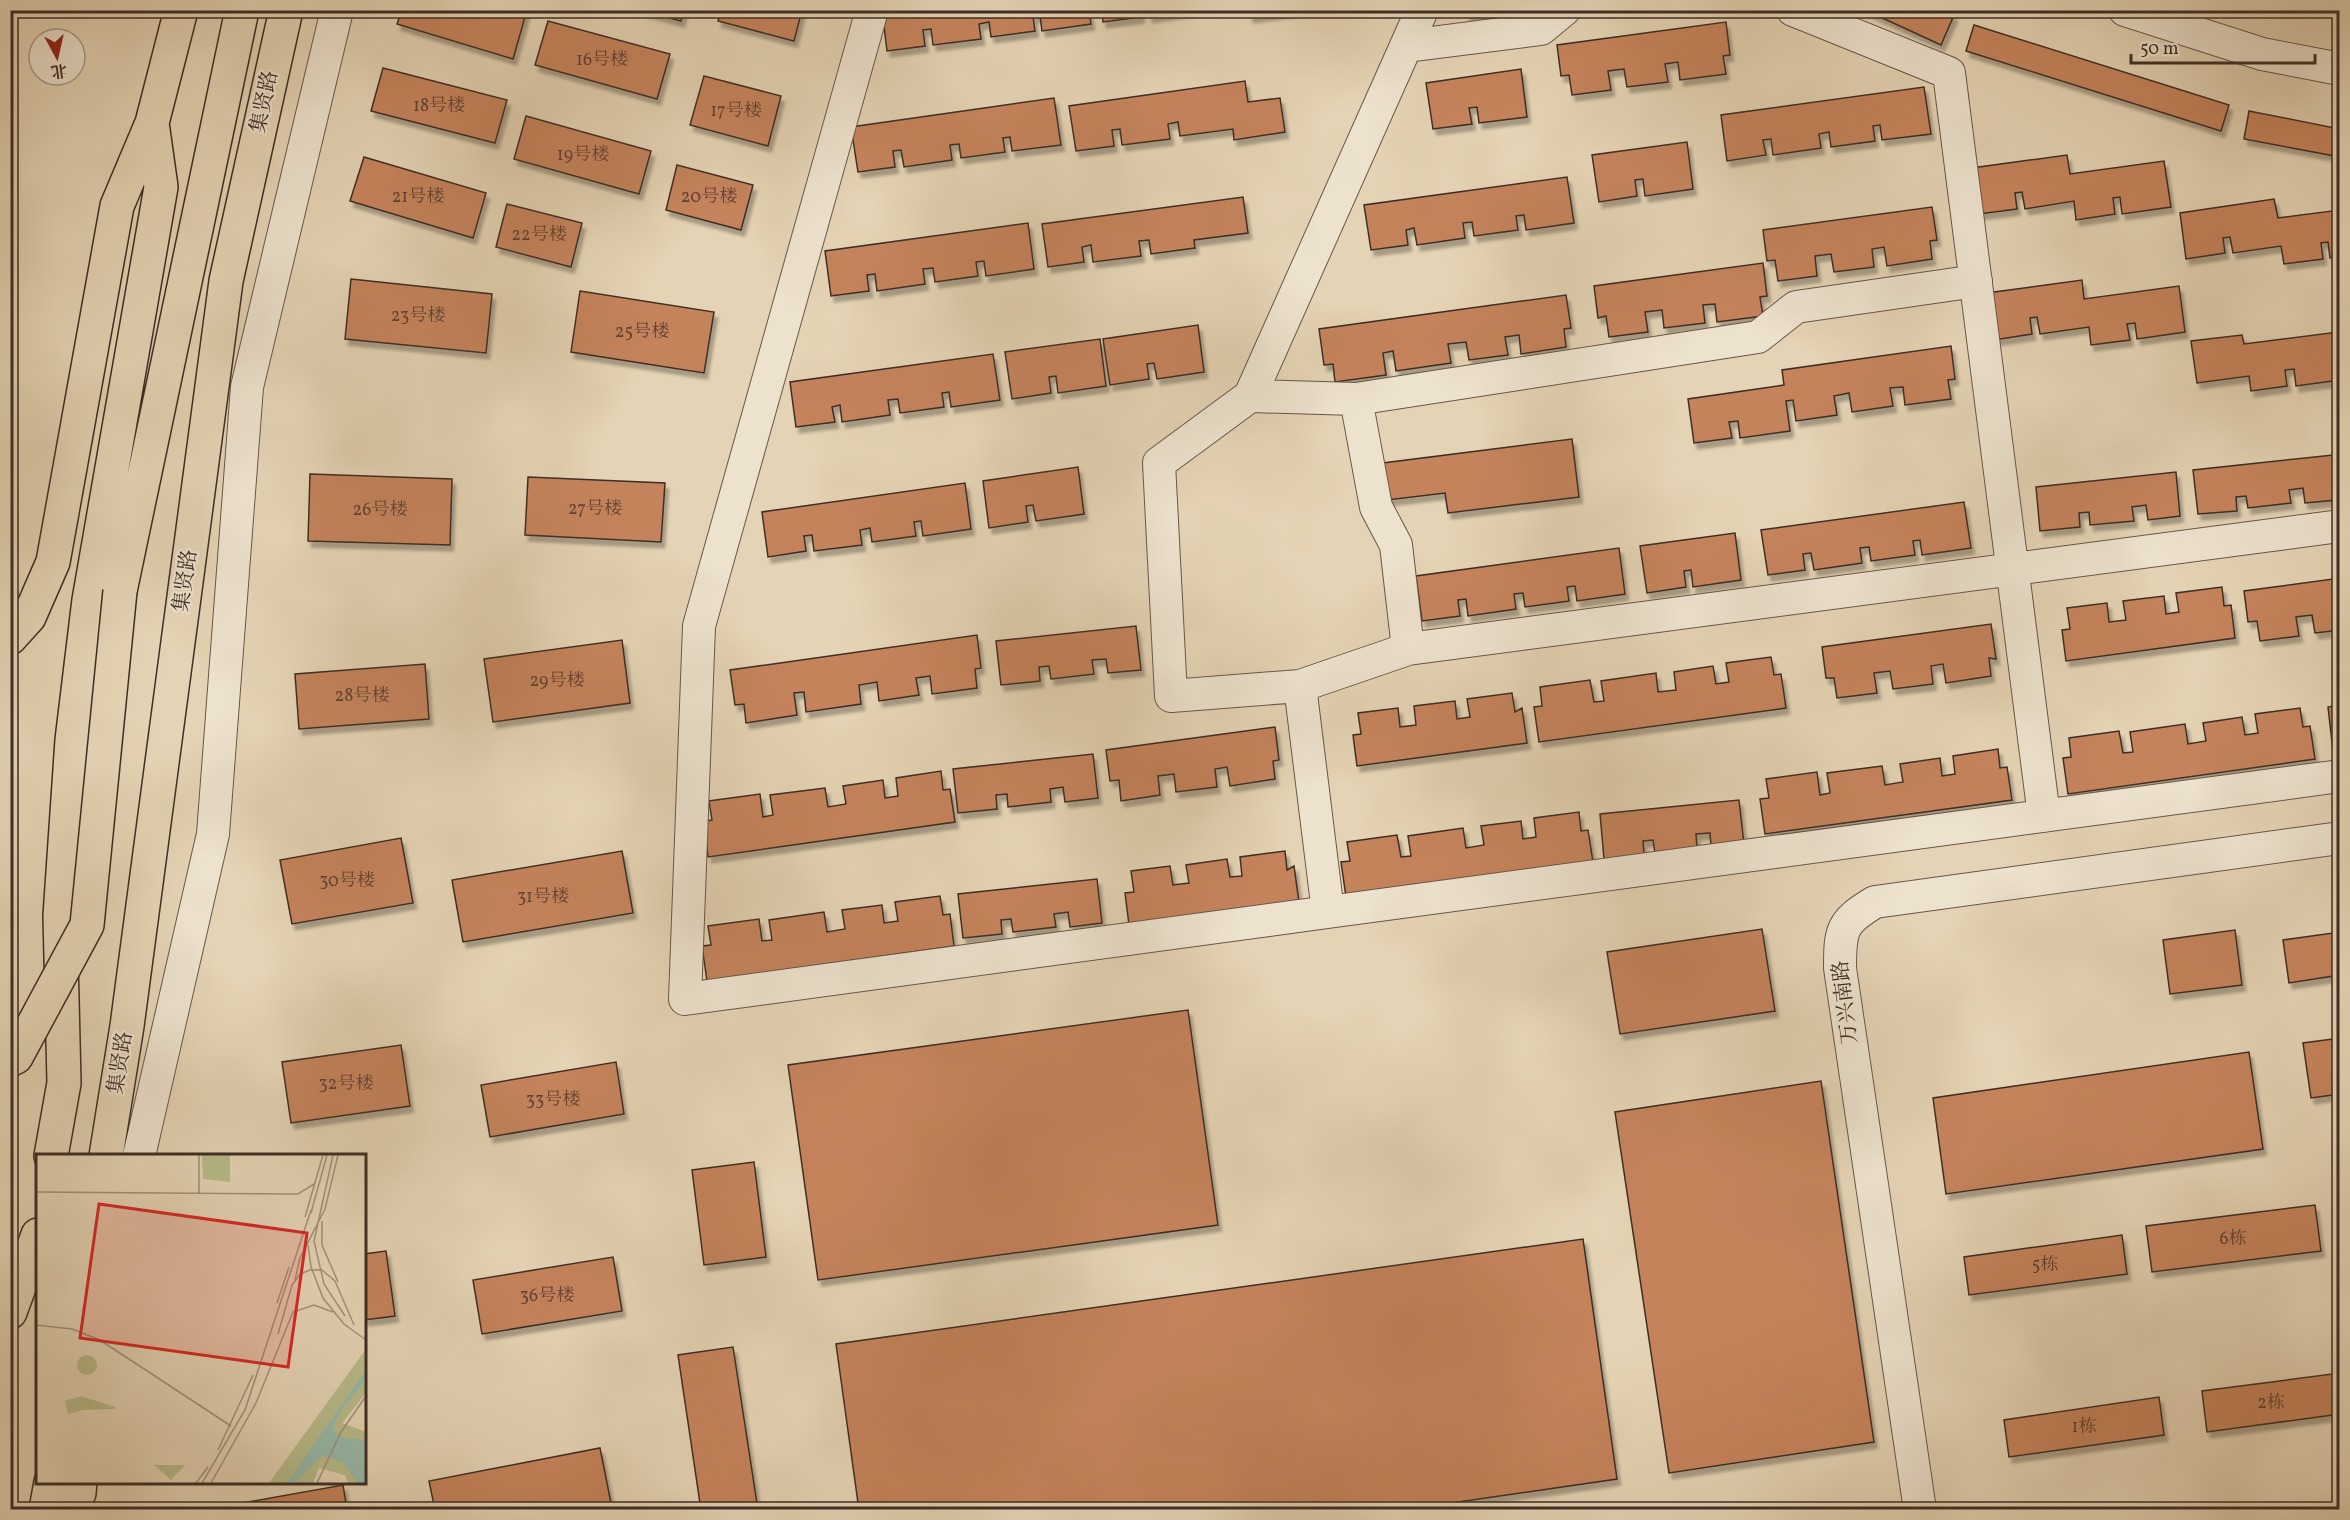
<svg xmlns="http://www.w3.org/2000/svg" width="2350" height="1520" font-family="Vollkorn,'Noto Serif SC',serif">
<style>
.building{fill:#c5835b;stroke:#3e2e26;stroke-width:1.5;filter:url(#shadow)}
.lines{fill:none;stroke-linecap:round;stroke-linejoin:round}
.minor-casing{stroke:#68574a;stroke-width:34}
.highway-casing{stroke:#3e2e26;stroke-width:36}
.minor{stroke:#ede2ce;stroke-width:32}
.highway{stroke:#e4d3b4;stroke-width:33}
.highway-bridge-casing{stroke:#3e2e26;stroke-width:36;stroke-linecap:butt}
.highway-bridge{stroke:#e4d3b4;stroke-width:33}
.labels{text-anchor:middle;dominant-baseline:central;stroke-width:4.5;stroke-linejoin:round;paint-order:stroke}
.number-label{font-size:18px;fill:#604333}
.street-label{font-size:21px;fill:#3e2e26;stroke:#ede2ce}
.inset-road{fill:none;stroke:#a2917b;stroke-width:1.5}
.view{fill:#d62828;fill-opacity:0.15;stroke:#d62828;stroke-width:3}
.inset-edge{fill:none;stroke:#3e2e26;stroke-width:3}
</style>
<defs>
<filter id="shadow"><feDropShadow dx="3.5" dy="6" stdDeviation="1.5" flood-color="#0004"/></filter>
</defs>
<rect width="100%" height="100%" fill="#e4d3b4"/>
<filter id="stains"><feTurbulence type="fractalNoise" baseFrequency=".00333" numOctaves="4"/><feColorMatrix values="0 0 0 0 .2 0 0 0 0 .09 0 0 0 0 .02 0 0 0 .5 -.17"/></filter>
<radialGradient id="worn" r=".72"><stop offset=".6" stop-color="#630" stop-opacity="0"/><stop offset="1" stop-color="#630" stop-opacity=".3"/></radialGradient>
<path class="building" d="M402 10H527L513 59 397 24Z
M641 10H684L681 21Z
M721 10H802L794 41 718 21Z
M882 10H1089L1091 24 1042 31 1040 16 1033 17 1035 31 991 37 989 22 979 24 981 39 933 45 931 29 923 30 925 46 887 51Z
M1102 10H1140L1141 17 1103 22Z
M1148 10H1193L1149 17Z
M1249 10H1300L1250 17Z
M1466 10H1519L1467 16Z
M1865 10H1944L1954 15 1941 45Z
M548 21 670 54 657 99 535 65Z
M1726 22 1730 55 1723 56 1726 74 1680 80 1678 62 1665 64 1668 82 1627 87 1624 69 1608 71 1611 90 1572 95 1569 75 1561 76 1557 45Z
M1974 25 2229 105 2221 131 1966 51Z
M383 68 507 100 495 143 371 111Z
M1521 69 1527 117 1479 123 1477 107 1469 108 1472 124 1433 129 1426 83Z
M704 76 781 96 768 146 690 125Z
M1245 81 1248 102 1280 98 1285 132 1234 140 1233 129 1180 136 1178 122 1168 124 1170 139 1122 145 1120 129 1112 130 1114 146 1076 151 1069 106Z
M1924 87 1931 134 1882 140 1880 125 1873 126 1875 141 1831 147 1829 132 1819 134 1821 148 1773 155 1771 139 1763 140 1766 155 1727 161 1721 115Z
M1054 98 1061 145 1012 151 1010 137 1003 138 1005 152 961 158 959 144 950 145 952 160 904 167 901 150 893 151 895 167 858 172 851 127Z
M2249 111 2340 129V157L2244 139Z
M526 116 651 151 639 194 514 159Z
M1687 142 1693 189 1645 196 1643 179 1635 180 1637 196 1599 202 1592 155Z
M2067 155 2070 174 2164 161 2171 207 2122 214 2120 197 2113 198 2115 214 2076 220 2074 201 2025 209 2022 192 2015 193 2017 209 1979 214 1972 168Z
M364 157 486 193 473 238 350 201Z
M677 165 753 185 741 230 666 210Z
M1567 177 1574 223 1526 230 1524 215 1516 216 1518 230 1474 236 1472 222 1463 223 1465 238 1417 245 1414 228 1406 230 1408 245 1371 250 1364 205Z
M1243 197 1248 233 1194 240 1195 248 1151 254 1149 240 1139 241 1141 256 1093 262 1091 245 1082 247 1084 262 1048 267 1042 224Z
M2274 199 2278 218 2340 210V257L2330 258 2328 242 2321 243 2323 259 2284 264 2281 246 2233 253 2230 237 2223 238 2225 253 2186 259 2180 213Z
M507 204 582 223 571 267 496 247Z
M1932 207 1937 240 1930 241 1932 259 1887 266 1884 247 1872 249 1874 267 1834 272 1831 254 1815 256 1817 276 1778 281 1775 260 1767 261 1763 230Z
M1028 223 1034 269 986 276 984 261 976 262 978 276 935 282 933 268 923 269 925 284 877 291 875 274 867 275 869 291 831 296 825 251Z
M1763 263 1767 296 1760 297 1763 316 1717 322 1715 304 1703 305 1705 323 1664 328 1662 310 1645 312 1648 332 1609 337 1606 316 1598 318 1594 286Z
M351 279 492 294 486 353 345 339Z
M2082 280 2084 299 2179 286 2185 332 2137 339 2135 323 2127 324 2130 340 2091 345 2089 327 2040 334 2037 317 2030 318 2032 334 1994 340 1987 293Z
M580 291 714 312 704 373 571 352Z
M1566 295 1571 328 1564 329 1566 347 1521 354 1519 335 1505 337 1508 355 1469 360 1466 342 1448 344 1451 363 1396 371 1393 351 1383 353 1386 375 1335 382 1333 364 1324 365 1319 329Z
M1198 325 1204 372 1157 379 1154 363 1147 364 1149 379 1110 385 1103 339Z
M2338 332 2340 380 2296 386 2294 369 2285 370 2287 386 2251 391 2249 376 2197 383 2191 341 2242 335 2244 344Z
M1100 339 1106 386 1058 393 1056 376 1049 377 1051 393 1012 399 1005 352Z
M1951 346 1955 379 1948 380 1951 399 1905 405 1903 387 1890 388 1893 406 1852 412 1849 393 1834 396 1837 415 1796 421 1793 400 1786 401 1790 431 1740 438 1738 421 1729 422 1732 438 1694 443 1688 399 1784 385 1782 370Z
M993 354 1000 400 951 407 949 392 942 393 944 407 900 413 898 399 888 400 890 415 842 422 840 405 832 407 835 422 796 427 790 382Z
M1572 439 1579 497 1448 513 1445 493 1387 500 1383 463Z
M2333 455 2337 500 2305 503 2303 488 2289 490 2291 503 2248 508 2246 496 2236 497 2237 511 2198 514 2193 470Z
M1078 467 1084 514 1036 521 1033 505 1026 506 1028 522 989 528 983 481Z
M2176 472 2180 516 2148 520 2146 505 2132 507 2134 521 2090 525 2089 512 2079 513 2080 527 2040 531 2036 487Z
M310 474 452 479 450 545 308 541Z
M528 477 665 483 661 542 525 535Z
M965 483 971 529 923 536 921 521 914 522 916 536 872 542 870 528 860 530 862 545 814 551 812 535 804 536 806 551 768 557 762 512Z
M1964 502 1971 548 1922 555 1920 540 1913 541 1915 555 1871 561 1869 547 1860 548 1862 563 1814 570 1811 553 1803 554 1805 570 1768 575 1761 530Z
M1735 533 1741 580 1693 587 1691 570 1684 571 1686 587 1647 593 1640 546Z
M1619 548 1625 594 1577 601 1575 586 1567 587 1569 601 1525 607 1523 593 1514 594 1516 609 1468 616 1466 599 1458 600 1460 616 1422 621 1416 576Z
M2340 578V630L2315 633 2312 615 2296 617 2299 636 2260 641 2257 621 2248 622 2244 591Z
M2222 587 2224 606 2231 605 2235 638 2066 661 2062 630 2070 629 2067 608 2107 603 2109 622 2126 620 2123 601 2164 596 2166 614 2179 612 2176 593Z
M1991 624 1996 659 1989 658 1991 676 1946 683 1943 664 1931 666 1933 684 1893 689 1890 671 1874 673 1877 693 1837 698 1834 678H1826L1822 647Z
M1136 626 1141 670 1108 673 1106 659 1092 660 1094 674 1051 679 1049 666 1039 667 1040 681 1001 685 996 641Z
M977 635 981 668 975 669 977 688 932 694 930 676 916 678 919 695 879 701 877 682 859 685 861 704 806 712 804 692 794 693 797 715 746 723 744 704 735 705 730 670Z
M622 640 630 703 493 722 484 659Z
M1771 657 1774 675 1781 674 1786 708 1539 742 1534 707 1542 706 1540 687 1590 680 1594 702 1604 701 1601 681 1656 673 1658 692 1676 690 1674 672 1713 666 1716 684 1729 682 1726 663Z
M425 664 429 719 299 729 295 674Z
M1512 693 1515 712 1522 708 1527 743 1357 766 1353 735 1361 734 1358 713 1398 708 1400 727 1416 725 1414 706 1455 701 1457 719 1470 717 1467 699Z
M2340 705V750L2333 751 2328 707Z
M2300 708 2303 727 2310 726 2315 759 2068 794 2063 758 2071 757 2069 738 2119 731 2123 753 2133 752 2130 732 2185 724 2188 744 2206 741 2203 723 2242 717 2245 735 2258 733 2255 714Z
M1275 727 1279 760 1273 761 1275 779 1230 786 1227 767 1215 769 1217 787 1176 792 1174 774 1158 776 1160 795 1121 801 1119 780 1110 781 1106 750Z
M1998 749 2000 768 2007 767 2012 800 1765 834 1760 799 1769 798 1766 779 1817 772 1820 795 1830 793 1827 773 1882 766 1885 785 1903 782 1900 764 1940 758 1942 776 1955 774 1953 756Z
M1093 754 1098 798 1065 802 1063 787 1050 789 1051 802 1008 807 1007 794 996 795 997 809 958 813 953 769Z
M941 771 943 790 950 789 955 822 708 857 704 821 712 820 709 801 760 794 763 817 773 815 770 795 825 788 828 807 846 804 843 786 883 780 885 798 898 796 896 778Z
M1739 800 1744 844 1711 847 1710 833 1696 834 1697 848 1655 853 1653 840 1643 841 1644 854 1604 859 1600 814Z
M1579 812 1581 831 1588 830 1593 862 1346 897 1341 862 1350 861 1347 842 1397 835 1401 857 1411 856 1408 836 1463 828 1466 848 1484 845 1481 826 1521 821 1523 839 1536 837 1534 818Z
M401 838 413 903 292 924 280 860Z
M622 851 633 913 463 942 452 880Z
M1285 851 1287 870 1294 866 1299 902 1129 925 1125 893 1134 892 1131 871 1170 866 1173 885 1189 883 1186 865 1227 859 1230 877 1242 876 1240 857Z
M1097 879 1102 923 1070 927 1068 912 1054 914 1056 927 1013 932 1011 919 1001 920 1002 934 963 938 958 894Z
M940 896 943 915 950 914 954 946 707 981 702 946 711 945 708 926 759 919 762 941 772 940 769 920 824 912 827 932 845 929 842 910 882 905 884 923 898 921 895 902Z
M1762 929 1775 1011 1620 1034 1607 952Z
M2235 930 2242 985 2170 994 2163 940Z
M2340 932V975L2289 983 2283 940Z
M1188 1010 1218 1225 818 1280 788 1065Z
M2340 1038V1094L2311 1098 2303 1043Z
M401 1045 410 1106 291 1123 282 1062Z
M2249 1052 2263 1149 1946 1194 1933 1098Z
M616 1062 624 1114 490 1137 481 1085Z
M1821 1081 1874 1442 1669 1473 1615 1112Z
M754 1162 766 1257 704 1265 692 1170Z
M2315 1205 2321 1251 2152 1272 2146 1226Z
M2122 1235 2127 1274 1969 1295 1964 1257Z
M1583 1239 1617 1479 1403 1510H859L836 1344Z
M386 1251 395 1316 364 1320V1254Z
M613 1257 622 1311 482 1334 473 1280Z
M733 1347 758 1510H701L678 1355Z
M2340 1373V1414L2207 1432 2202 1391Z
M2159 1397 2164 1435 2009 1457 2004 1420Z
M600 1448 612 1508 435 1510 429 1481Z
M343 1485 347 1510H209V1509Z"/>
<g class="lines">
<defs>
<path id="minor" d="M872 10 699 626 685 999 1328 912
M1422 10 1250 396 1159 463 1171 696 1300 686 1328 912 2340 776
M1793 10 1949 73 2044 816
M2125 10 2262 54 2340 69
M1407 46 1541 29 1564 10
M1250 396 1356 399 1758 337 1796 307 1976 281
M1408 649 2340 526
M1300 686 1408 649 1396 545 1376 507 1356 399
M139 1156 213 834 247 387 337 10
M1920 1510 1840 968C1840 930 1841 922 1875 902L2340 838"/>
<path id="highway" d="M120 591 242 10
M10 638 29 617 53 562 117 206 152 123 181 10
M51 1156 64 1083 60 916 72 740 89 600 161 187 152 123
M106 1156 127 1026 226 281 286 10
M10 1312 38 1235
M79 1493 80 1482
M46 1510 51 1482"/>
</defs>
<use href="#minor" class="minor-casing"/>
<use href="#highway" class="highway-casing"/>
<use href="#minor" class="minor"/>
<use href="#highway" class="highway"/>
<defs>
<path id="highway-bridge" d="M10 1060 16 1057 87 925 120 591"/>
</defs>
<use href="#highway-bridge" class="highway-bridge-casing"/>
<use href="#highway-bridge" class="highway-bridge"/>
</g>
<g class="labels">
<g class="number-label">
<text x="602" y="60">16号楼</text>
<text x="439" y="106">18号楼</text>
<text x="736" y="111">17号楼</text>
<text x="583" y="155">19号楼</text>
<text x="418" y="197">21号楼</text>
<text x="709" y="197">20号楼</text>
<text x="539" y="235">22号楼</text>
<text x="418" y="316">23号楼</text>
<text x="642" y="332">25号楼</text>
<text x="595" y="509">27号楼</text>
<text x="380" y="510">26号楼</text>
<text x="557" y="681">29号楼</text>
<text x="362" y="696">28号楼</text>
<text x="347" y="881">30号楼</text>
<text x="543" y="897">31号楼</text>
<text x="346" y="1084">32号楼</text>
<text x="553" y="1100">33号楼</text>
<text x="2233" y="1239">6栋</text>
<text x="2045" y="1265">5栋</text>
<text x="547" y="1296">36号楼</text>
<text x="2271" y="1403">2栋</text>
<text x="2084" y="1427">1栋</text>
</g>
<g class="street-label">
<text transform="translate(265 102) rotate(-78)">集贤路</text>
<text transform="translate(186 581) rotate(-82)">集贤路</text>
<text transform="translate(1846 1002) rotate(-97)">万兴南路</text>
<text transform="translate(121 1063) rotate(-81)">集贤路</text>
</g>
</g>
<g transform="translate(36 1154)">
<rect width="330" height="330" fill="#e4d3b4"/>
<path d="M166 1H194V28L167 25ZM330 195V239L306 269 330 278V329H312L309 321 283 314 277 329H233ZM41 211a10 10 0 1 1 20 0a10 10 0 1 1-20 0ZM45 242 79 253V255L46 256 32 260 29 247ZM118 311H149L135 326Z" fill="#b7bb8a"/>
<path d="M330 216V225L304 258 296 276 307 284 330 286V329H321L308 309 286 301 259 329H251Z" fill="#96b9a9"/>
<path class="inset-road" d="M163 1V39M297 1 278 87 288 130 309 162M0 38 262 40 278 30M275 59 291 1M269 63 287 1M286 67V91L302 128M272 91 275 113 287 144 308 170 330 186M259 126 264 104 289 55 302 1M241 149 253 113M0 171 36 175 64 186 195 272M242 180 256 131 264 120 274 116H286L299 127 318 171M182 296 217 221M160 329 172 313M166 329 209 256 275 56M175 329 220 249 257 158 278 151 297 158M281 329 305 278 330 242"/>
<path class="view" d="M63 50 271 79 252 213 44 184Z"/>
<rect width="330" height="330" class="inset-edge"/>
</g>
<rect width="2350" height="1520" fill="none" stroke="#e4d3b4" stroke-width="36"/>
<rect x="12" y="12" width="2326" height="1496" fill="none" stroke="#3e2e26" stroke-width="3"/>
<rect x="18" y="18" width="2314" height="1484" fill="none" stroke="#3e2e26" stroke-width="1.5"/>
<g transform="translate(57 57) rotate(172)"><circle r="28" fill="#ede2ce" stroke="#a79a8b" stroke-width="1.5"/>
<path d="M0-4.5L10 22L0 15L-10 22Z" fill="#8f2418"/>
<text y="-9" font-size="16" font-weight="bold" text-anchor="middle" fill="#3e2e26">北</text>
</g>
<path d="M2131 54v9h184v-9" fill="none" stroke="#3e2e26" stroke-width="3"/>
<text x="2140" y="54" font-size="18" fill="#3e2e26" stroke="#ede2ce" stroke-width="4.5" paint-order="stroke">50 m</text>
<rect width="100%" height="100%" filter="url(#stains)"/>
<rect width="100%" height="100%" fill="url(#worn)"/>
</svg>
